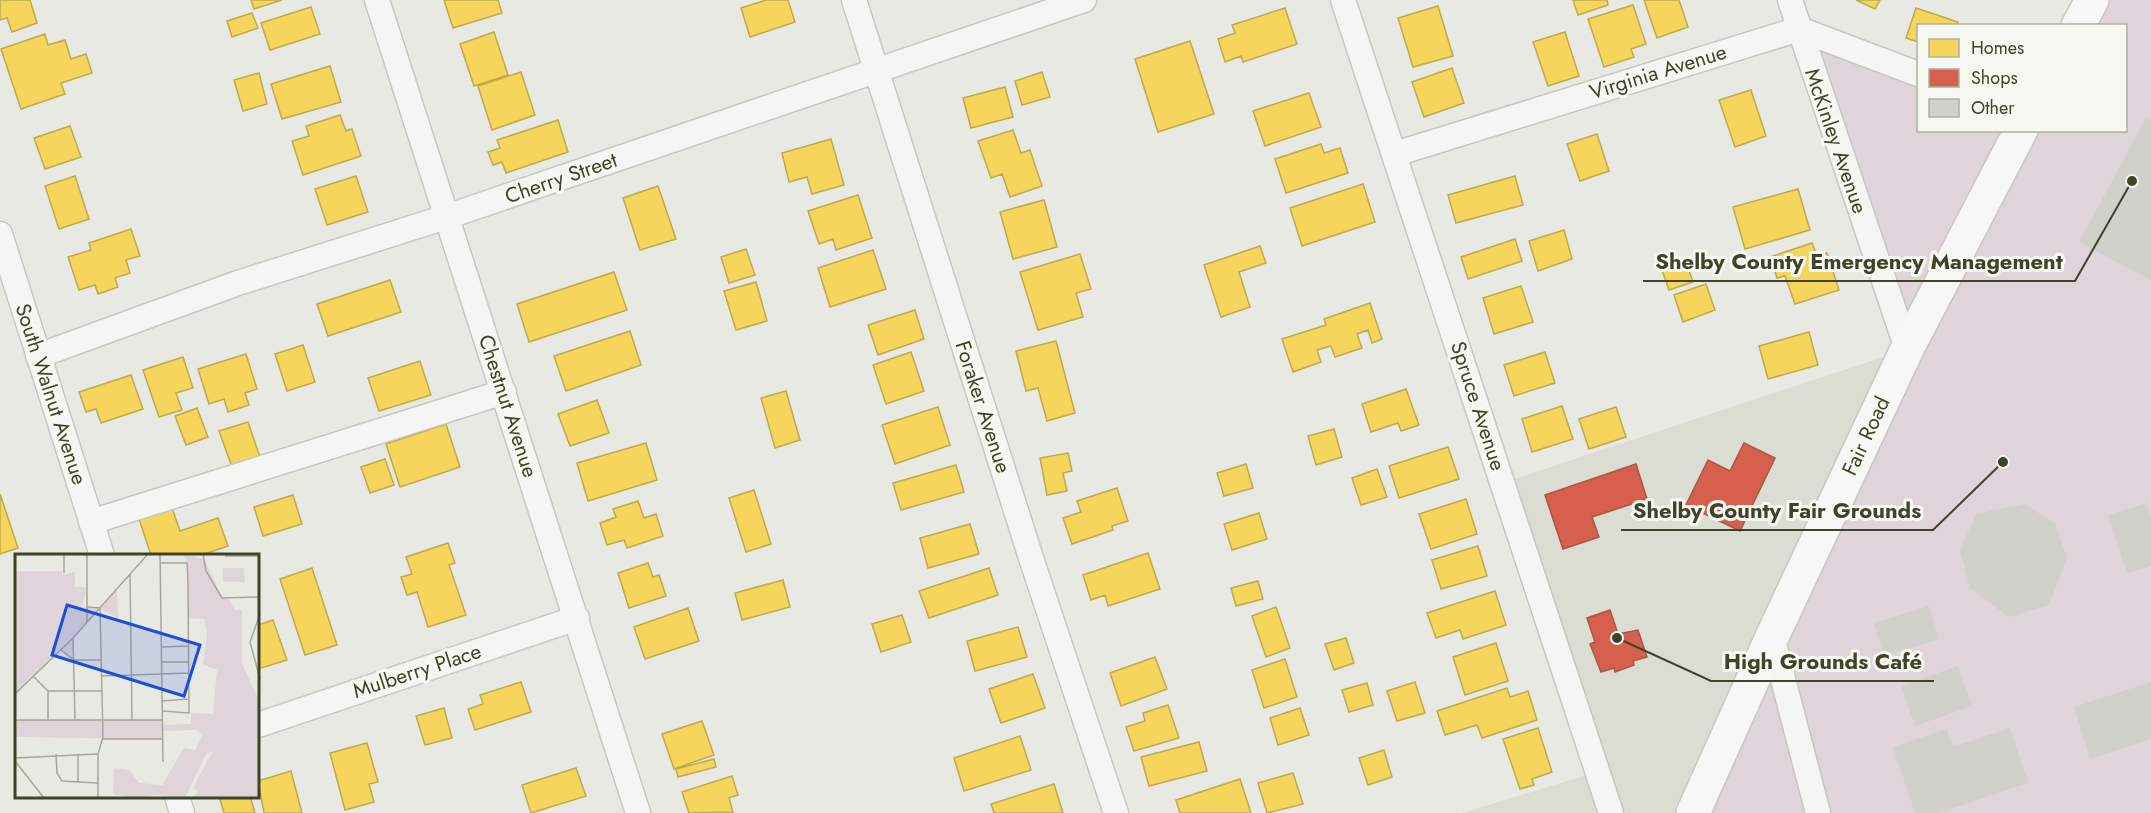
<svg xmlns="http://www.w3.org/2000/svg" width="2151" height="813" font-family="Jost,sans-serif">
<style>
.built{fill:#dbdcd2}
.green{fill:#ded4d9}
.homes{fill:#f6d55c;stroke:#bfa94d;stroke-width:1.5}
.shops{fill:#d6604d;stroke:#a95742;stroke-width:1.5}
.building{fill:#d1d1cc}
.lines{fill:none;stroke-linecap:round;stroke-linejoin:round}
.minor-casing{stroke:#c7c7c2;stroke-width:27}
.secondary-casing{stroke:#c7c7c2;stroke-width:36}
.minor{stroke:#f5f6f3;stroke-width:24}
.secondary{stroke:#f7f7f7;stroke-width:33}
.labels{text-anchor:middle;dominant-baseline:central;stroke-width:6;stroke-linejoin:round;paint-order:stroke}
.street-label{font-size:21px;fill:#3f4329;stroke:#f7f8f2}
.inset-road{fill:none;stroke:#a5a799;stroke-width:1.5}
.view{fill:#1d4ed8;fill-opacity:0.15;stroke:#1d4ed8;stroke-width:3}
.inset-edge{fill:none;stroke:#3f4329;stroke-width:3}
.leader{fill:none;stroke:#3f4329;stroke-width:2}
.callout-dot{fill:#3f4329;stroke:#f7f8f2;stroke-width:2}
.callout-label{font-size:22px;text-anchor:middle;font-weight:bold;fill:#3f4329;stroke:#f7f8f2;stroke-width:6;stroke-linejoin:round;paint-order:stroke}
</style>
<rect width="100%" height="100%" fill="#e9e9e4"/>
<path class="built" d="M1907 349 1693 813H1462L1597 772 1502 483Z"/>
<path class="green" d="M2092 0H2151V813H1693L1907 349 1799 29 1918 74V130H2126V26L2078 25Z"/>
<path class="homes" d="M0 0H30L37 23 12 32 7 18 0 20Z
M251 0H282L254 9Z
M444 0H498L502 13 453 28Z
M766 0H788L795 22 750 37 741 8Z
M1573 0H1607L1608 5 1578 15Z
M1644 0H1679L1688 27 1657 38Z
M1856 0H1880L1875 9Z
M1633 5 1646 44 1631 49 1634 57 1604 67 1588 19Z
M1438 6 1453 56 1413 67 1398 18Z
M311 7 320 34 270 50 261 23Z
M1285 8 1297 44 1243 62 1241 56 1225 62 1218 39 1235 33 1232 25Z
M1916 8 1958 22 1957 26H1918V42L1906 38Z
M252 13 258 28 232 37 227 21Z
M494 32 508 75 474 86 460 44Z
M1565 32 1579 76 1548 86 1533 42Z
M45 34 48 45 65 40 71 59 86 54 92 73 61 83 65 94 21 109 1 49Z
M1190 41 1214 114 1158 132 1135 59Z
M330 66 341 102 282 119 271 84Z
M1452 68 1464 103 1424 117 1412 82Z
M521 72 535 115 492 130 478 86Z
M1042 72 1050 97 1022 105 1015 81Z
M259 73 267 104 243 111 234 80Z
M1005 87 1013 117 971 128 963 98Z
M1751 90 1766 136 1735 147 1719 100Z
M1309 93 1321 127 1265 146 1253 111Z
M340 115 346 131 352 129 361 156 303 175 292 141 309 136 306 126Z
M558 120 568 152 506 173 502 162 493 165 488 152 500 148 497 140Z
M70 126 81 157 45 169 34 138Z
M1013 130 1021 153 1030 150 1042 186 1010 197 1002 174 991 178 978 141Z
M1597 134 1609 171 1580 181 1567 144Z
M831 139 844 185 812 194 807 177 789 182 782 153Z
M1321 144 1324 153 1340 148 1348 173 1286 193 1275 159Z
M75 176 89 219 59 229 45 186Z
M356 176 368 212 327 225 315 189Z
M1515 176 1523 205 1456 223 1448 195Z
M1363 184 1375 222 1302 246 1290 208Z
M658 186 676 239 640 250 623 198Z
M1798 189 1810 230 1745 249 1733 207Z
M858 195 872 238 836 250 833 239 819 244 808 211Z
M1044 200 1057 247 1013 259 1000 212Z
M131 229 140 256 126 260 130 273 115 278 118 287 98 294 95 285 79 290 68 257 91 250 89 243Z
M1564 230 1572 259 1538 271 1529 241Z
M1515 239 1522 261 1468 279 1461 257Z
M1812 243 1817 256 1827 253 1839 290 1795 304 1785 276 1777 278 1770 257Z
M1260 246 1266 263 1239 272 1250 307 1221 317 1204 265Z
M746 249 755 275 729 283 721 257Z
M873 250 886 289 830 307 818 268Z
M1080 254 1091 289 1076 293 1083 317 1038 330 1020 272Z
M1686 262 1693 282 1669 290 1662 270Z
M614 272 627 310 529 342 517 304Z
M390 280 401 312 328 336 317 304Z
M756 282 767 321 736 330 724 291Z
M1706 284 1715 310 1683 322 1674 295Z
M1521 286 1533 322 1494 334 1483 298Z
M1370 303 1382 339 1372 343 1368 330 1357 334 1362 348 1335 357 1331 346 1317 350 1321 362 1293 372 1282 339 1326 325 1324 319Z
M915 310 924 339 878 355 868 325Z
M630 331 641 365 566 391 554 356Z
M1809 332 1818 365 1768 379 1759 346Z
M1056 341 1075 413 1047 421 1038 388 1026 391 1016 351Z
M303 345 315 382 287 391 275 354Z
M911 352 924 391 886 404 873 365Z
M1545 352 1555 383 1514 396 1504 365Z
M246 354 257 389 245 393 249 405 228 412 224 399 209 404 198 369Z
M183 357 193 388 176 393 182 410 159 417 143 370Z
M420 361 431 395 379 411 368 378Z
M131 375 143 409 101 423 96 409 86 412 79 392Z
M1406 389 1419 425 1401 431 1398 423 1371 432 1362 404Z
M786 391 800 440 775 448 761 398Z
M597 400 609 433 570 446 558 414Z
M1562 406 1573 439 1532 452 1522 419Z
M938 407 950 445 895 464 882 425Z
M1616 407 1626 437 1589 449 1579 419Z
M197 408 208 437 186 445 175 416Z
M248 422 260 457 232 467 219 431Z
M446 424 460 467 400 487 386 444Z
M1334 429 1342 457 1316 465 1308 436Z
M646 443 657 480 588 501 577 463Z
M1448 447 1459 479 1399 498 1389 466Z
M1068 453 1072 471 1063 473 1067 491 1047 495 1040 458Z
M385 459 394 485 370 493 361 467Z
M1246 464 1253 488 1224 496 1217 473Z
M956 465 964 492 901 510 893 483Z
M1377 469 1387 497 1361 505 1352 478Z
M1117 488 1128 521 1112 526 1113 530 1072 544 1063 518 1081 512 1077 501Z
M754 490 771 544 746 552 729 498Z
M0 494 18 548 0 554Z
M293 495 302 524 263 536 254 507Z
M1466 499 1477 534 1431 549 1419 514Z
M638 501 644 518 656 514 663 536 627 548 624 540 607 545 600 523 616 517 613 509Z
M172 508 180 531 218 518 228 546 202 555H151L139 519Z
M1259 513 1267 539 1232 550 1224 524Z
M970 524 979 554 928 568 920 538Z
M448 543 455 563 449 565 466 615 428 627 417 592 407 595 401 577 412 574 406 557Z
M1478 546 1487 576 1441 589 1432 560Z
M1148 553 1160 589 1108 606 1105 595 1091 600 1083 575Z
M648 563 653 577 659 575 666 596 629 608 618 573Z
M312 568 337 645 305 655 280 579Z
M989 568 998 595 929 618 919 591Z
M783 580 790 607 742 620 735 593Z
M1258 581 1263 599 1236 606 1231 588Z
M1495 591 1506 625 1463 639 1460 630 1436 638 1427 613Z
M1276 607 1290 648 1266 657 1252 616Z
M688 608 699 641 645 659 634 627Z
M902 615 911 642 881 652 872 624Z
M273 620 287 660 258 669V625Z
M1018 627 1027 657 975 671 967 641Z
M1346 638 1354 663 1334 670 1325 644Z
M1496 643 1508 681 1465 695 1453 657Z
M1155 657 1167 689 1121 706 1110 673Z
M1285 659 1297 697 1264 708 1252 670Z
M1033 674 1045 708 1001 723 989 689Z
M521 682 531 712 475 730 468 709 483 704 480 695Z
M1415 682 1425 713 1397 721 1387 691Z
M1367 683 1373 705 1349 712 1342 690Z
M1507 688 1510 697 1528 691 1537 720 1482 738 1477 725 1445 735 1437 711Z
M1168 705 1179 738 1134 751 1126 727 1145 721 1143 713Z
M444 708 452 738 425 745 416 716Z
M1300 708 1309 735 1278 745 1270 718Z
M702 721 714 755 674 769 662 734Z
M1538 728 1552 772 1532 779 1534 785 1520 789 1503 739Z
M1020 736 1031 770 964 791 954 758Z
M1199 742 1207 771 1149 786 1141 757Z
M367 743 378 782 369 784 374 802 345 810 330 753Z
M1384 750 1392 777 1368 785 1359 758Z
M714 759 716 767 678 777 676 769Z
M576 768 586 796 531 813 522 785Z
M291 771 302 813H264L258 781Z
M1293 773 1303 804 1267 813 1258 783Z
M732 776 738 795 729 798 733 812 689 813 682 792Z
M1240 779 1251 813H1180L1176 800Z
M1054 784 1063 813H994L991 804Z
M219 796H250L255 813H224Z"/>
<path class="shops" d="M1744 443 1775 458 1740 531 1686 505 1708 460 1730 471Z
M1636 464 1647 499 1592 517 1599 537 1563 549 1545 495Z
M1610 610 1618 634 1638 630 1647 657 1633 661 1634 665 1615 672 1614 668 1601 672 1590 644 1595 642 1587 618Z"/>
<path class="building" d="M2146 118 2151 121V280L2079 242Z
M2147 503 2151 516V566L2127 573 2108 515Z
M2024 504 2055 523 2067 558 2049 605 2009 617 1970 588 1960 550 1976 514Z
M1929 606 1939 639 1884 656 1874 623Z
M1958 666 1972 706 1915 726 1901 686Z
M2151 682V739L2090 759 2074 707Z
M2010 728 2028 783 1939 813H1915L1893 747 1947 729 1953 747Z"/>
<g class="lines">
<defs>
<path id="minor" d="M377 0 638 813
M854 0 1032 561 1116 813
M1343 0 1611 813
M1790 0 1907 349
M1395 154 1799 29 1918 74
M0 234 102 555
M38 356 238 283 446 217 1084 0
M91 522 504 392
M1772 637 1818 813
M258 725 577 618
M177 796 182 813"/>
<path id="secondary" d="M2078 26 2092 0
M1693 813 1772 637 1907 349 2021 130"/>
</defs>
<use href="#minor" class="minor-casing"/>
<use href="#secondary" class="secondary-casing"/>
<use href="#minor" class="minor"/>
<use href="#secondary" class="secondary"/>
</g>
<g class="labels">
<g class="street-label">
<text transform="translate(1658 72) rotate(-17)">Virginia Avenue</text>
<text transform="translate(1836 141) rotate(71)">McKinley Avenue</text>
<text transform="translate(561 178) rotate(-19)">Cherry Street</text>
<text transform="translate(51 394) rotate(72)">South Walnut Avenue</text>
<text transform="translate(508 406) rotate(72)">Chestnut Avenue</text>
<text transform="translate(1478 406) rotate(72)">Spruce Avenue</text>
<text transform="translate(983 407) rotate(72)">Foraker Avenue</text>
<text transform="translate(1866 436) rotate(-65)">Fair Road</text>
<text transform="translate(417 671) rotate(-18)">Mulberry Place</text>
</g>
</g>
<g transform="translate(15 554)">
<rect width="244" height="244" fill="#e9e9e4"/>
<path d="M168 0 189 5 207 43 213 44 220 56H227V110L244 146V244H178L183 237 178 234 198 197 191 200 170 244 141 241 120 244 98 240 99 214 114 216 124 229 147 231 169 194 180 196 188 180 182 176 147 177V185L0 183V166H147V171L176 170V159L198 160 202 116 188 110 192 80 189 65 173 64 172 9ZM208 14H229L230 28H208ZM0 17H47V21L60 18V33H72L67 53 85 54 102 35 103 64 85 55 58 84 59 106 46 96 0 140Z" fill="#ded4d9"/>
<path class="inset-road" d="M72 0V68M145 0 148 208M188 0 191 17 207 44 245 43M210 2H245M145 9H172L173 27 174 159 147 157M49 19V0M115 20 117 166M73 53 85 54 88 183 83 200V244M245 60 235 88 245 125M58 84 60 166M146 93 174 92M46 96 59 106H86M146 108H174M87 122 174 119M19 123 33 137V166M33 137H87M0 140 58 84 133 0M146 147 174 145M0 166H147M87 185H147M41 200 42 219 47 227 83 229M63 200V229M0 204 82 200M0 207 29 244"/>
<path class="view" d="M52 51 185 91 169 142 37 101Z"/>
<rect width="244" height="244" class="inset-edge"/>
</g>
<path class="leader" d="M2132 181L2075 281H1643M2003 462L1933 530H1621M1617 638L1711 681H1934"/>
<g class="callout-dot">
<circle cx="2132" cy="181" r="6"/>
<circle cx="2003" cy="462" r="6"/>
<circle cx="1617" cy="638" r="6"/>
</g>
<g class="callout-label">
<text x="1859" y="269">Shelby County Emergency Management</text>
<text x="1777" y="518">Shelby County Fair Grounds</text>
<text x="1823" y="669">High Grounds Café</text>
</g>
<rect x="1917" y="24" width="210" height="108" fill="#f7f8f2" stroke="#adb0a2" stroke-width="1.5"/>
<rect x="1929" y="39" width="30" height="18" fill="#f6d55c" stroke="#adb0a2" stroke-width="1.5"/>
<text x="1971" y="54" font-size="18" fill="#3f4329">Homes</text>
<rect x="1929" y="69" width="30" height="18" fill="#d6604d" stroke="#adb0a2" stroke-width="1.5"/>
<text x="1971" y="84" font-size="18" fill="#3f4329">Shops</text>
<rect x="1929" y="99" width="30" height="18" fill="#d1d1cc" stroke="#adb0a2" stroke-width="1.5"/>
<text x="1971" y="114" font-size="18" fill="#3f4329">Other</text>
</svg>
